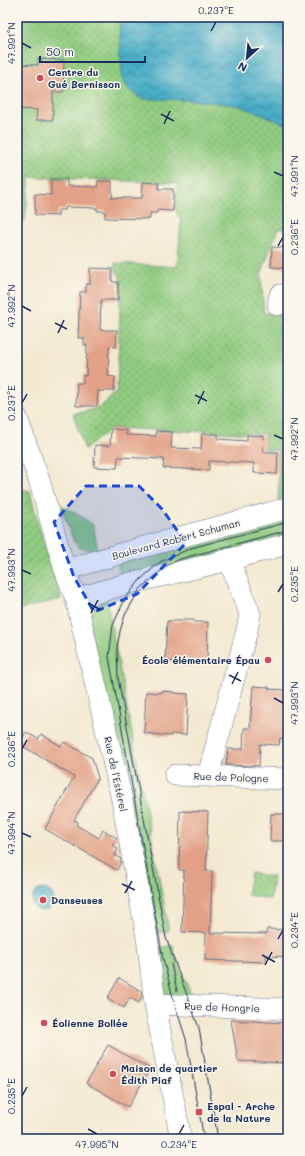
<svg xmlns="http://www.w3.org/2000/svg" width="305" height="1156" font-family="Mali,sans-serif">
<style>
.grass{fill:#91cc80;stroke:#567e6f}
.park{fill:url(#park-dots);stroke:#567e6f}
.garden{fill:url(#garden-furrows);stroke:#567e6f}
.water{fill:url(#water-waves);stroke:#326e92}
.building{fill:#e3a288}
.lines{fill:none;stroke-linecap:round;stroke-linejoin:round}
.minor-casing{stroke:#677086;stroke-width:22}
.minor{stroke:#fff;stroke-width:21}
.tram{stroke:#1b2f5e;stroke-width:1}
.marked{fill:#1d4ed8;fill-opacity:0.2;stroke:#1d4ed8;stroke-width:3;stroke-dasharray:8 5;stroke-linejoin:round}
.ticks{fill:none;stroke:#1b2f5e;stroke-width:1.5}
.poi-dot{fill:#d1495b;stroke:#fbf7ec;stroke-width:1.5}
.labels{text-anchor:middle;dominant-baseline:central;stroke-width:3;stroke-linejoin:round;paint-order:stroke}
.poi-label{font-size:10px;font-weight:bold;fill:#1b2f5e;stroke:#fbf7ec;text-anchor:start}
.street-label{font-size:10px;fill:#1b2f5e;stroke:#fbf7ec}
.neatline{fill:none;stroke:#1b2f5e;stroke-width:1.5}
.ticks-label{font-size:10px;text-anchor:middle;fill:#1b2f5e}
</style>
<defs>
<pattern id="park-dots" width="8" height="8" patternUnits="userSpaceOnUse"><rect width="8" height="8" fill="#91cc80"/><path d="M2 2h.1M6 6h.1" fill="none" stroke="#76a66c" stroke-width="1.8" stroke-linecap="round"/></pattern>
<pattern id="garden-furrows" width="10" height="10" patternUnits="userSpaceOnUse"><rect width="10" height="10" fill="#91cc80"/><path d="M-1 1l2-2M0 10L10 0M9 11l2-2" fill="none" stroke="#76a66c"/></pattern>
<pattern id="water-waves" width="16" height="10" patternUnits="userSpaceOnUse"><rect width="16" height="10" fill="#48adc7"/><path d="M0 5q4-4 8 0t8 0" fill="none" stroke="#3b8da5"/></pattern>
</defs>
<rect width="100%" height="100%" fill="#fbf7ec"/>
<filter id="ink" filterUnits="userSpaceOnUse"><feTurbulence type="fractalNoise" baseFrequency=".025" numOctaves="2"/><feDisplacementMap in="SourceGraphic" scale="8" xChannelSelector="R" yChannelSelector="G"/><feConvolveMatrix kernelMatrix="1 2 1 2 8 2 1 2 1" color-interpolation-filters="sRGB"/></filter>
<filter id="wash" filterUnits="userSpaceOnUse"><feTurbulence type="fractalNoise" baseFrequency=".012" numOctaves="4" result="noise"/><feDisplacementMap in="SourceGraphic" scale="16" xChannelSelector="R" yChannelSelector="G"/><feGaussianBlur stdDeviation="0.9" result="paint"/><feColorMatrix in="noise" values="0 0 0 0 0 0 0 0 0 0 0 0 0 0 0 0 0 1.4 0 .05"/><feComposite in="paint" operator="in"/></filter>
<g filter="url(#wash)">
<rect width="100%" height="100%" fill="#f3e9d0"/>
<path class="grass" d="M60 505 78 514 93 525 98 551 80 548 74 542Z
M288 513V538L121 581 118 562Z
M106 596 169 931 153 933 90 625C91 611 95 604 106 596Z
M173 945 175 955 192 997 167 995 165 992 156 949Z"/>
<path class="park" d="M17 17H288V229H278L261 274 264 313 277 315 288 316V503L278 506 279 450H265V434L111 428 85 450 73 414 99 408 117 392 121 280 115 267V263L177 267 181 221 175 209 178 183 30 177 25 221 17 222Z
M251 873 273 877 270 899 247 895Z"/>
<path class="garden" d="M17 488 30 491 37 520 61 599 17 610Z"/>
<path class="water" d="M119 17H288V125L237 105 192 100 143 99 129 90 122 78Z
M32 900a11 11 0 1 1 22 0a11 11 0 1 1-22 0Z"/>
<g id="blocks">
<path class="building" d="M38 59 64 60 63 92H53V120H36L37 110 17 109V64L38 65Z
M51 179H67V186L97 187 98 181H112V198H142L143 182 159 183 158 189H173V211L157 210V213H150V219L105 218V211H97V208L66 207 65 210H58V216L35 215V194L51 195Z
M272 247 288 248V268L271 267Z
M90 268 112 269V282H118V300H101L100 330H117L116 347 109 346 108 376 115 377 114 391H98L97 406H76L77 383H83V375L86 376 87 345H84V338H78L80 292H86V284H90Z
M111 429 126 430V435L156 436V431L172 432 171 448 201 449 202 434H218V439L247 441V435L264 436 263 452H278L277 474 254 473V463L209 461V470L163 468 164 459 118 457 117 468 94 467 95 445 110 446Z
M181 620H194V622H208L207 663 192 662V665H180V662L165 661 167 621H181Z
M253 686 269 687V689L288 690V739L280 738 279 745 260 744 259 766 226 765 228 749H243L244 728H250Z
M161 691 173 692V693L188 694 186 735 171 734V736L144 733 146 692 161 693Z
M26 732 38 739 41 734 61 746 64 742 92 758 98 778 74 820 78 822 76 825 99 838 103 830 117 838 112 845 118 849 115 855 120 858 121 862 117 870 45 829 74 777 19 744Z
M180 811 208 812 206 871H212L210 933 266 934 267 929 288 930V957L266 956V962L205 960 206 933 182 932 184 870H179Z
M271 814H288V841H270Z
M119 978 141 991 142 997 139 1003 130 998 124 1008 107 999Z
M231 1020 288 1023V1063L238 1061Z
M108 1045 150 1069 128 1107 86 1083Z"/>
</g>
</g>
<g filter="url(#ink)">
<use href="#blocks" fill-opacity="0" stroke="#677086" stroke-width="1"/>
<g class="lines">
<defs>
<path id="minor" d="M278 305 280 295 288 296
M17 418 39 480 65 570 76 599 122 800 147 937 155 1004 181 1139
M65 570 147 546 288 508
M76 599 126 584 200 567 288 544
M175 775 288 779
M208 776 247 630 250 614 229 560
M155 1004 288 1009"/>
</defs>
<use href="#minor" class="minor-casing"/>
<use href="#minor" class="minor"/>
<path class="tram" d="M171 964 177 991
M204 1139 186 1039 175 1005 163 959 109 657 113 625 125 599 140 580 160 562 191 548 288 522
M218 1139 199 1028 166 938 118 678 117 648 120 631 125 615 140 589 153 578 168 565 180 559 288 530"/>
</g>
</g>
<path class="marked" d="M86 486H139L162 509 186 543 137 594 94 612 74 577 54 522Z"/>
<path class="ticks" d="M211 31 216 22M22 43 31 48M161 114 174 121M164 124 170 111M274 172 283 176M278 246 283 237M22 306 31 311M55 323 67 329M58 333 64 320M195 395 207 401M22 403 27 394M198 404 204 391M274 435 283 439M22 570 31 574M278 592 283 584M88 603 101 610M91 613 98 600M229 675 241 681M232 684 238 672M274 698 283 703M22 749 27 740M22 833 31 837M122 884 135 890M125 893 132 881M278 939 283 930M262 955 275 962M265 965 272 952M22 1096 27 1087M88 1129 97 1134M179 1134 184 1125"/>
<g class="poi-dot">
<circle cx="40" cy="78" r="4"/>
<circle cx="268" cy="660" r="4"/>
<circle cx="43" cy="900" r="4"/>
<circle cx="44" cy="1023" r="4"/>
<circle cx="113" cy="1074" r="4"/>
<rect x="195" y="1108" width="8" height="8" rx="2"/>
</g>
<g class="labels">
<g class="poi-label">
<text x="48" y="72">Centre du<tspan x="48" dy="12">Gué Bernisson</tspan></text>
<text x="260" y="660" text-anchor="end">École élémentaire Épau</text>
<text x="51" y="900">Danseuses</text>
<text x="52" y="1023">Éolienne Bollée</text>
<text x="121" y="1068">Maison de quartier<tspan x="121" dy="12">Édith Piaf</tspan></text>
<text x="207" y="1106">Espal - Arche<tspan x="207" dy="12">de la Nature</tspan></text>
</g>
<g class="street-label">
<text transform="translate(176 539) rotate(-15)">Boulevard Robert Schuman</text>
<text transform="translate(116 774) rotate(78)">Rue de l'Estérel</text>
<text transform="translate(231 777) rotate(2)">Rue de Pologne</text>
<text transform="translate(222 1007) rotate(2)">Rue de Hongrie</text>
</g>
</g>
<rect width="305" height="1156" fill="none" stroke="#fbf7ec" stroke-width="44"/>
<g transform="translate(247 58) rotate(207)" stroke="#fbf7ec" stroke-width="3" paint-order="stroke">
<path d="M0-3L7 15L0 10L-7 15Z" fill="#1b2f5e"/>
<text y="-6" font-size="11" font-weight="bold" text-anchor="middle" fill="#1b2f5e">N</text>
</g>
<path d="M40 56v6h105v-6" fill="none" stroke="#1b2f5e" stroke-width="2"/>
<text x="46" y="56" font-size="12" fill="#1b2f5e" stroke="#fbf7ec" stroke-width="3" paint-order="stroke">50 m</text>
<rect x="22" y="22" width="261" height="1112" class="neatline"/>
<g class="ticks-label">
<text x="216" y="14">0.237°E</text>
<text transform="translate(11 43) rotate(-90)" y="4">47.991°N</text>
<text transform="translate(294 176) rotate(-90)" y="4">47.991°N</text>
<text transform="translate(294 237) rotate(-90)" y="4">0.236°E</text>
<text transform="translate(11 306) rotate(-90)" y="4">47.992°N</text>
<text transform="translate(11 403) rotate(-90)" y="4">0.237°E</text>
<text transform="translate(294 439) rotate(-90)" y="4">47.992°N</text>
<text transform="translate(11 570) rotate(-90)" y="4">47.993°N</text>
<text transform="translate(294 584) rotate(-90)" y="4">0.235°E</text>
<text transform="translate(294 703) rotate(-90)" y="4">47.993°N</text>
<text transform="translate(11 749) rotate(-90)" y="4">0.236°E</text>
<text transform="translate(11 833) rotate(-90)" y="4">47.994°N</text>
<text transform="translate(294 930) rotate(-90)" y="4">0.234°E</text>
<text transform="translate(11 1096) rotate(-90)" y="4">0.235°E</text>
<text x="97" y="1148">47.995°N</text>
<text x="179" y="1148">0.234°E</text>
</g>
</svg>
